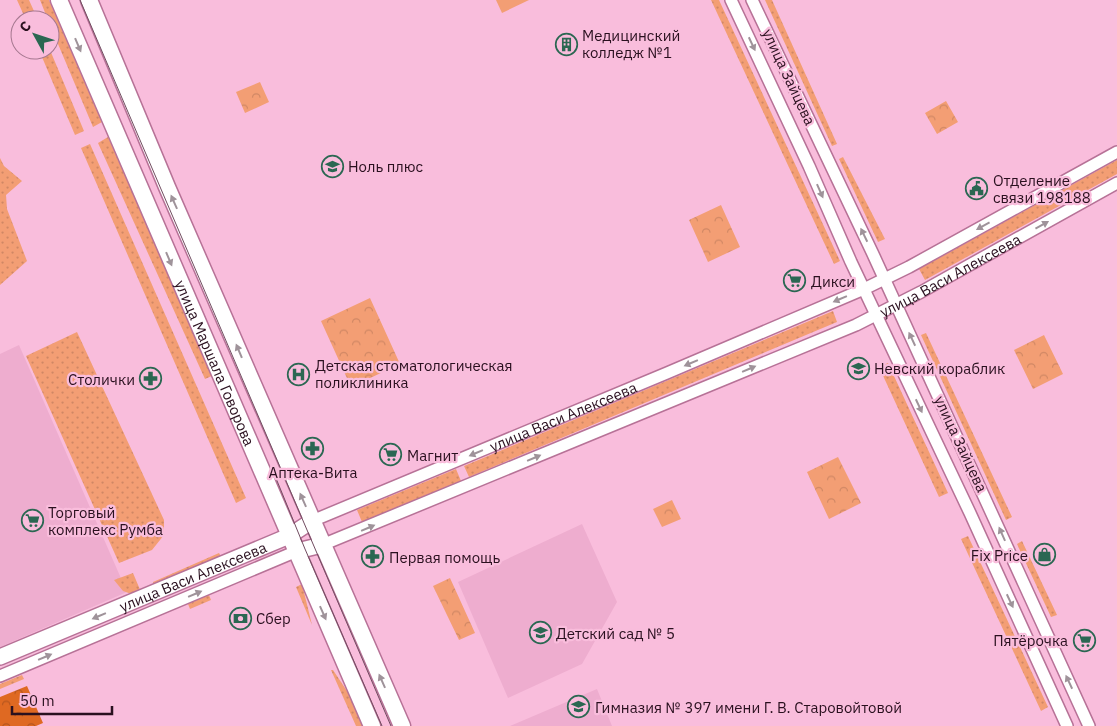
<svg xmlns="http://www.w3.org/2000/svg" width="1117" height="726" font-family="'IBM Plex Sans',sans-serif">
<style>
.built{fill:#eeadcf}
.grass{fill:url(#grass-dots)}
.forest{fill:url(#forest-crowns)}
.park{fill:url(#park-crowns)}
.pitch{fill:#f39e74}
.lines{fill:none;stroke-linecap:round;stroke-linejoin:round}
.minor-casing{stroke:#b77297;stroke-width:14}
.tertiary-casing{stroke:#b77297;stroke-width:18}
.secondary-casing{stroke:#b77297;stroke-width:19}
.minor{stroke:#fff;stroke-width:11}
.tertiary{stroke:#fff;stroke-width:15}
.secondary{stroke:#fff;stroke-width:16}
.tram{stroke:#714c60;stroke-width:1}
.oneway{fill:#9f939a}
.labels{text-anchor:middle;dominant-baseline:central;stroke-width:4.5;stroke-linejoin:round;paint-order:stroke}
.poi-label{font-size:15px;fill:#2a101f;stroke:#f9bddc;text-anchor:start}
.street-label{font-size:15px;fill:#2a101f;stroke:#f9bddc}
</style>
<defs>
<pattern id="grass-dots" width="8" height="8" patternUnits="userSpaceOnUse" patternTransform="scale(1.25)"><rect width="8" height="8" fill="#f39e74"/><path d="M2 2h.1M6 6h.1" fill="none" stroke="#d08764" stroke-width="1.8" stroke-linecap="round"/></pattern>
<pattern id="forest-crowns" width="20" height="18" patternUnits="userSpaceOnUse" patternTransform="scale(1.25)"><rect width="20" height="18" fill="#df6922"/><path d="M2 6a3 3 0 1 1 6 0M12 15a3 3 0 1 1 6 0" fill="none" stroke="#b5551d"/></pattern>
<pattern id="park-crowns" width="20" height="18" patternUnits="userSpaceOnUse" patternTransform="scale(1.25)"><rect width="20" height="18" fill="#f39e74"/><path d="M2 6a3 3 0 1 1 6 0M12 15a3 3 0 1 1 6 0" fill="none" stroke="#d08764"/></pattern>
</defs>
<rect width="100%" height="100%" fill="#f9bddc"/>
<path class="built" d="M19 345 127 592 0 647V354Z
M582 524 617 602 582 664 508 698 458 582Z
M597 689 612 726H510Z"/>
<path class="grass" d="M17 0H29L38 20H26Z
M40 0H49L102 122 93 127 50 25V20H48Z
M711 0H719L840 261 834 264Z
M765 0H772L837 144 832 146Z
M39 50H50L84 131 75 135Z
M108 137 214 375 205 379 98 143Z
M90 144 246 498 236 503 81 148Z
M843 157 885 239 878 242 839 159Z
M0 158 4 166 22 181 6 195 7 209 27 261 0 285Z
M1117 160V174L925 280 919 269Z
M833 311 837 322 469 477 464 466Z
M77 332 164 520V535L152 550 119 563 26 356Z
M926 333 1012 517 1006 520 921 335Z
M888 363 948 493 939 497 879 367Z
M456 469 461 481 362 522 357 510Z
M968 536 1048 707 1041 711 961 539Z
M1022 541 1057 615 1051 617 1017 544Z
M219 553 222 558 155 587 153 582Z
M133 573 141 592 134 595 123 591 114 580Z
M302 584 312 625 296 587Z
M209 595 211 600 190 609 188 604Z
M331 670H333L351 697 363 726H356Z
M22 675 24 679 0 689V684Z"/>
<path class="forest" d="M27 686 43 723 36 726H0V697Z"/>
<path class="park" d="M260 82 269 102 245 113 236 92Z
M946 101 958 122 937 134 925 113Z
M721 205 740 247 708 262 689 220Z
M370 298 400 364 351 387 321 321Z
M1044 335 1063 374 1033 389 1014 350Z
M838 457 861 503 829 519 807 472Z
M672 500 681 519 662 527 653 509Z
M450 578 475 633 459 640 433 586Z"/>
<path class="pitch" d="M496 0H529L502 13Z"/>
<g class="lines">
<defs>
<g id="minor">
<path d="M731 0 809 166 851 262 970 513 1067 726"/>
<path d="M752 0 872 252 1089 726"/>
<path id="s1" d="M312 521 667 373 864 289 909 267 1117 152"/>
<path id="s2" d="M322 545 856 325 921 292 1117 183"/>
<path d="M0 676 297 551"/>
</g>
<g id="tertiary">
<path d="M297 551 322 545"/>
<path id="s3" d="M0 657 289 536 312 521"/>
</g>
<g id="secondary">
<path id="s4" d="M59 0 372 726"/>
<path d="M89 0 167 187 402 726"/>
</g>
</defs>
<use href="#minor" class="minor-casing"/>
<use href="#tertiary" class="tertiary-casing"/>
<use href="#secondary" class="secondary-casing"/>
<use href="#minor" class="minor"/>
<use href="#tertiary" class="tertiary"/>
<use href="#secondary" class="secondary"/>
<path class="tram" d="M80 0 391 726
M273 471 305 549 382 726"/>
</g>
<defs><path id="oneway-solid" d="M-6-.8H1V-3.2L6.5 0L1 3.2V.8H-6Z" transform="scale(1.25)"/></defs>
<g class="oneway">
<use href="#oneway-solid" transform="translate(752 44) rotate(65)"/>
<use href="#oneway-solid" transform="translate(78 45) rotate(67)"/>
<use href="#oneway-solid" transform="translate(820 191) rotate(66)"/>
<use href="#oneway-solid" transform="translate(174 202) rotate(-114)"/>
<use href="#oneway-solid" transform="translate(1042 225) rotate(-29)"/>
<use href="#oneway-solid" transform="translate(983 226) rotate(151)"/>
<use href="#oneway-solid" transform="translate(864 235) rotate(-116)"/>
<use href="#oneway-solid" transform="translate(169 259) rotate(67)"/>
<use href="#oneway-solid" transform="translate(840 299) rotate(157)"/>
<use href="#oneway-solid" transform="translate(912 339) rotate(-115)"/>
<use href="#oneway-solid" transform="translate(239 351) rotate(-113)"/>
<use href="#oneway-solid" transform="translate(691 363) rotate(157)"/>
<use href="#oneway-solid" transform="translate(749 369) rotate(-23)"/>
<use href="#oneway-solid" transform="translate(919 406) rotate(65)"/>
<use href="#oneway-solid" transform="translate(476 453) rotate(157)"/>
<use href="#oneway-solid" transform="translate(534 458) rotate(-23)"/>
<use href="#oneway-solid" transform="translate(303 500) rotate(-114)"/>
<use href="#oneway-solid" transform="translate(368 528) rotate(-23)"/>
<use href="#oneway-solid" transform="translate(1002 534) rotate(-114)"/>
<use href="#oneway-solid" transform="translate(195 594) rotate(-23)"/>
<use href="#oneway-solid" transform="translate(1010 601) rotate(65)"/>
<use href="#oneway-solid" transform="translate(323 613) rotate(66)"/>
<use href="#oneway-solid" transform="translate(99 616) rotate(157)"/>
<use href="#oneway-solid" transform="translate(45 657) rotate(-23)"/>
<use href="#oneway-solid" transform="translate(382 681) rotate(-114)"/>
<use href="#oneway-solid" transform="translate(1069 682) rotate(-115)"/>
</g>
<defs>
<symbol id="building-ring" viewBox="-11 -11 22 22"><circle r="9.5" fill="#f9bddc" stroke="#2b6752" stroke-width="1.5"/><path d="M-4-6H4V6H1V3H-1V6H-4ZM-2.5-4.3h1.7v1.8h-1.7ZM.8-4.3h1.7v1.8H.8ZM-2.5-1h1.7V.8h-1.7ZM.8-1h1.7V.8H.8Z" fill="#2b6752"/></symbol>
<symbol id="school-ring" viewBox="-11 -11 22 22"><circle r="9.5" fill="#f9bddc" stroke="#2b6752" stroke-width="1.5"/><path d="M0-5L7-2L0 1L-7-2ZM-4 1L0 2.5L4 1V4Q0 6-4 4Z" fill="#2b6752"/></symbol>
<symbol id="civic-ring" viewBox="-11 -11 22 22"><circle r="9.5" fill="#f9bddc" stroke="#2b6752" stroke-width="1.5"/><path d="M-.6-6.5H3V-4.5H.6V-3L4-1V1h2V6H-6V1h2V-1L-.6-3ZM-1.2 2.5V6h2.4V2.5Z" fill="#2b6752"/></symbol>
<symbol id="supermarket-ring" viewBox="-11 -11 22 22"><circle r="9.5" fill="#f9bddc" stroke="#2b6752" stroke-width="1.5"/><path d="M-6-5.5h2.5l.6 2H6L4.5 2H-2.5L-4.4-4H-6ZM-1.5 3.2a1.3 1.3 0 1 0 .1 0ZM3 3.2a1.3 1.3 0 1 0 .1 0Z" fill="#2b6752"/></symbol>
<symbol id="hospital-ring" viewBox="-11 -11 22 22"><circle r="9.5" fill="#f9bddc" stroke="#2b6752" stroke-width="1.5"/><path d="M-5-5h3v3.5h4V-5h3V5h-3V1.5h-4V5h-3Z" fill="#2b6752"/></symbol>
<symbol id="pharmacy-ring" viewBox="-11 -11 22 22"><circle r="9.5" fill="#f9bddc" stroke="#2b6752" stroke-width="1.5"/><path d="M-2-6h4v4h4v4h-4v4h-4v-4h-4v-4h4Z" fill="#2b6752"/></symbol>
<symbol id="shop-ring" viewBox="-11 -11 22 22"><circle r="9.5" fill="#f9bddc" stroke="#2b6752" stroke-width="1.5"/><path d="M-5-2.5h2.3a2.7 3.5 0 0 1 5.4 0H5L5.5 6h-11ZM-1.5-2.5h3a1.5 2.3 0 0 0-3 0Z" fill="#2b6752"/></symbol>
<symbol id="bank-ring" viewBox="-11 -11 22 22"><circle r="9.5" fill="#f9bddc" stroke="#2b6752" stroke-width="1.5"/><path d="M-6-4H6V4H-6ZM0-2.3a2.3 2.3 0 1 0 0 4.6a2.3 2.3 0 1 0 0-4.6Z" fill="#2b6752"/></symbol>
</defs>
<g fill-rule="evenodd">
<use href="#building-ring" x="554" y="32" width="25" height="25"/>
<use href="#school-ring" x="320" y="154" width="25" height="25"/>
<use href="#civic-ring" x="964" y="176" width="25" height="25"/>
<use href="#supermarket-ring" x="782" y="268" width="25" height="25"/>
<use href="#school-ring" x="846" y="356" width="25" height="25"/>
<use href="#hospital-ring" x="286" y="362" width="25" height="25"/>
<use href="#pharmacy-ring" x="138" y="366" width="25" height="25"/>
<use href="#pharmacy-ring" x="300" y="436" width="25" height="25"/>
<use href="#supermarket-ring" x="378" y="442" width="25" height="25"/>
<use href="#supermarket-ring" x="20" y="508" width="25" height="25"/>
<use href="#shop-ring" x="1032" y="542" width="25" height="25"/>
<use href="#pharmacy-ring" x="360" y="544" width="25" height="25"/>
<use href="#bank-ring" x="228" y="606" width="25" height="25"/>
<use href="#school-ring" x="528" y="620" width="25" height="25"/>
<use href="#supermarket-ring" x="1072" y="628" width="25" height="25"/>
<use href="#school-ring" x="566" y="694" width="25" height="25"/>
</g>
<g class="labels">
<g class="poi-label">
<text x="582" y="35">Медицинский<tspan x="582" dy="17">колледж №1</tspan></text>
<text x="348" y="166">Ноль плюс</text>
<text x="993" y="180">Отделение<tspan x="993" dy="17">связи 198188</tspan></text>
<text x="811" y="281">Дикси</text>
<text x="315" y="365">Детская стоматологическая<tspan x="315" dy="17">поликлиника</tspan></text>
<text x="874" y="368">Невский кораблик</text>
<text x="135" y="379" text-anchor="end">Столички</text>
<text x="407" y="455">Магнит</text>
<text x="313" y="472" text-anchor="middle">Аптека-Вита</text>
<text x="48" y="512">Торговый<tspan x="48" dy="17">комплекс Румба</tspan></text>
<text x="1028" y="555" text-anchor="end">Fix Price</text>
<text x="389" y="557">Первая помощь</text>
<text x="256" y="618">Сбер</text>
<text x="556" y="633">Детский сад № 5</text>
<text x="1068" y="640" text-anchor="end">Пятёрочка</text>
<text x="595" y="707">Гимназия № 397 имени Г. В. Старовойтовой</text>
</g>
<g class="street-label">
<text transform="translate(789 77) rotate(65)">улица Зайцева</text>
<text stroke="none"><textPath href="#s2" startOffset="684">улица Васи Алексеева</textPath></text>
<text stroke="none"><textPath href="#s4" startOffset="395">улица Маршала Говорова</textPath></text>
<text stroke="none"><textPath href="#s1" startOffset="272">улица Васи Алексеева</textPath></text>
<text transform="translate(961 444) rotate(65)">улица Зайцева</text>
<text stroke="none"><textPath href="#s3" startOffset="209">улица Васи Алексеева</textPath></text>
</g>
</g>
<g transform="translate(35 35) rotate(310)"><circle r="24" fill="#f9bddc" stroke="#a67890"/>
<path d="M0-4L9 19L0 12L-9 19Z" fill="#2b6752"/>
<text y="-8" font-size="14" font-weight="bold" text-anchor="middle" fill="#2a101f">С</text>
</g>
<path d="M12 706v8h100v-8" fill="none" stroke="#2a101f" stroke-width="2.5"/>
<text x="20" y="706" font-size="15" fill="#2a101f" stroke="#f9bddc" stroke-width="4" paint-order="stroke">50 m</text>
</svg>
